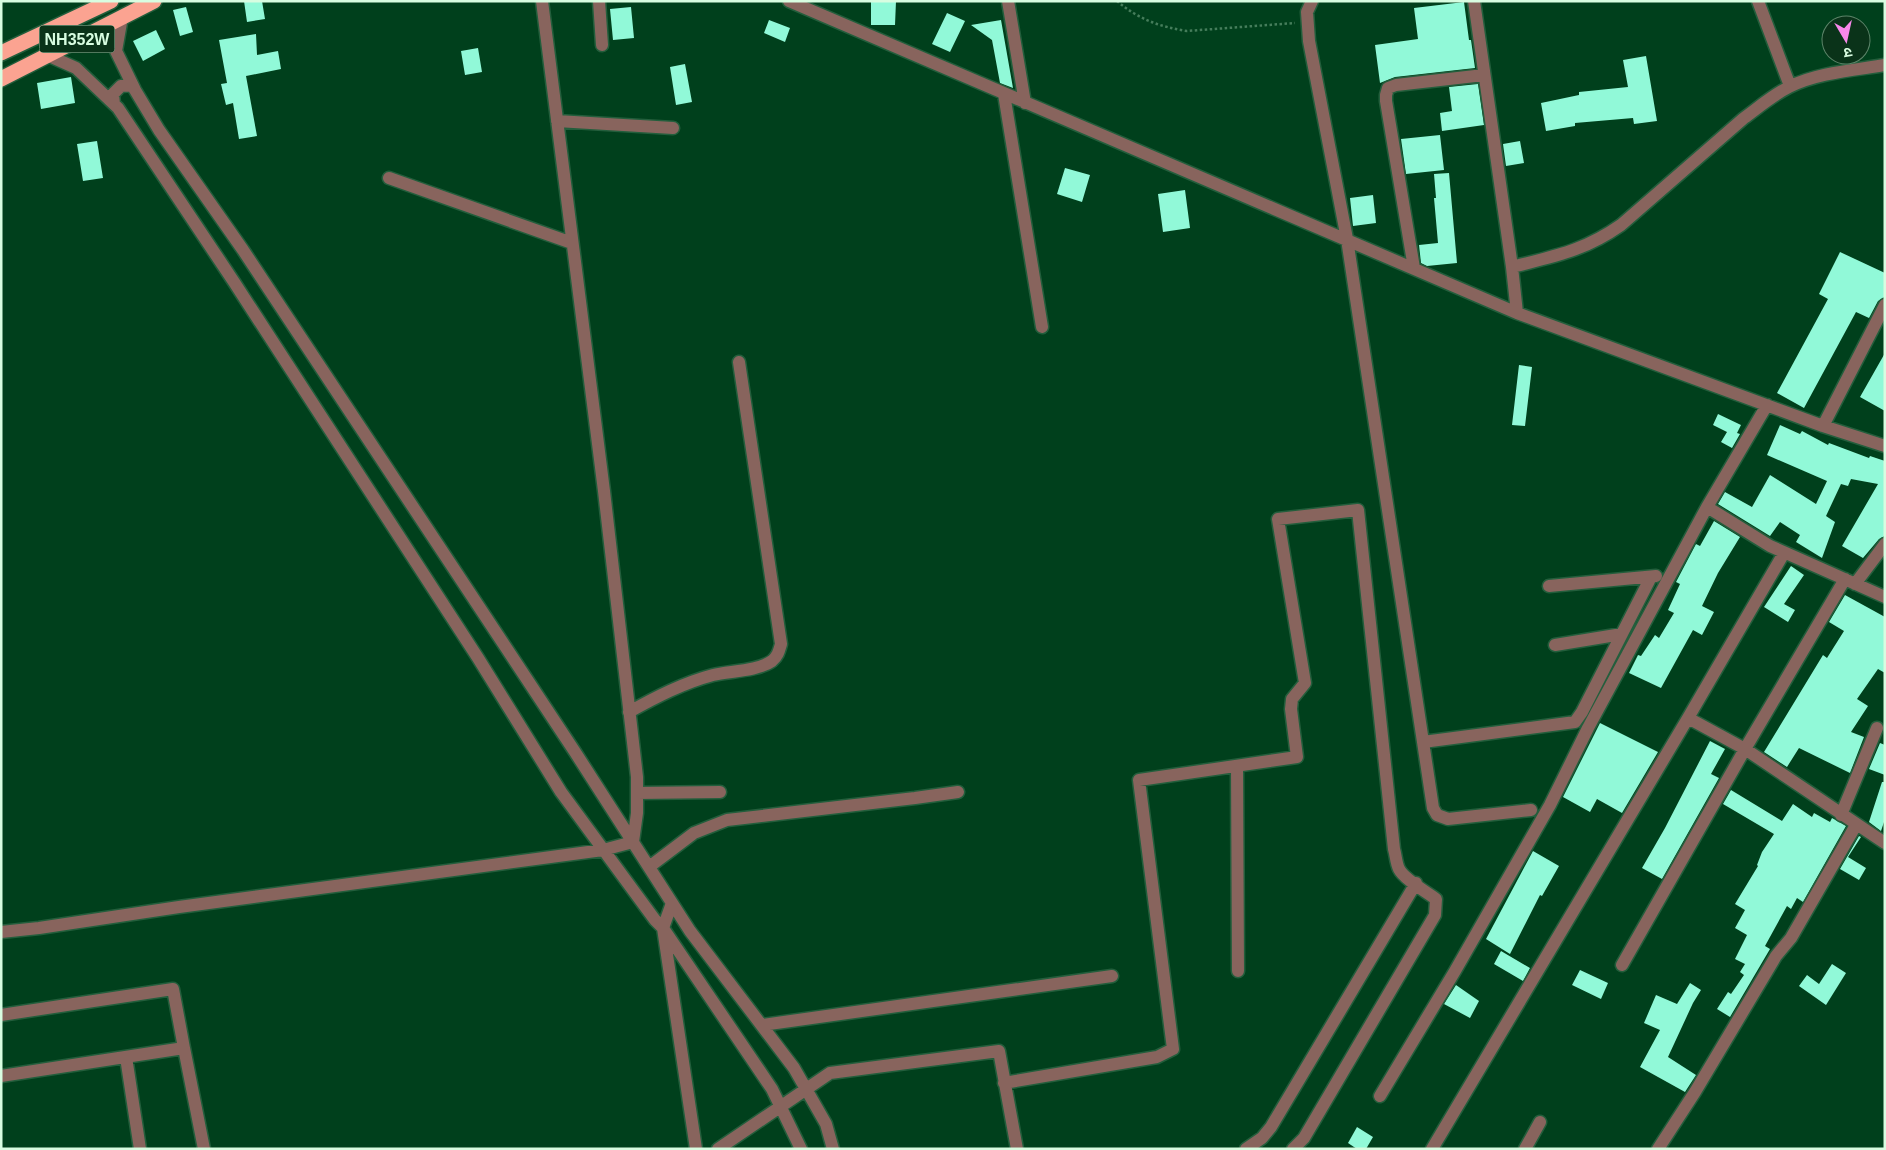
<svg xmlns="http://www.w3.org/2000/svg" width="1886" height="1150" font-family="Helvetica,'Noto Sans Devanagari',sans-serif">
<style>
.building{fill:#91f9d8}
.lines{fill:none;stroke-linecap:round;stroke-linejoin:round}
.minor-casing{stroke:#235e3c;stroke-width:15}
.highway-casing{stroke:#235e3c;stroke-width:18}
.path{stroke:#457d5b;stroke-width:2.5;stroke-dasharray:2.5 2.5;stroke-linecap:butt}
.minor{stroke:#88645d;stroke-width:12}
.highway{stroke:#fba391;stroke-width:15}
.labels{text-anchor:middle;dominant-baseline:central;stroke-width:5;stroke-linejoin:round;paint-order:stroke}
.shield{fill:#0a3319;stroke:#9ac0a5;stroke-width:1}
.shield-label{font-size:16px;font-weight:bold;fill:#d8fde1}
</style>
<rect width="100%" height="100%" fill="#00401c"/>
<path class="building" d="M244 1H262L265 19 247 22Z
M871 1H896L895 25H871Z
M1464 2 1469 40H1471L1475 68 1395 77 1380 83 1375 45 1418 39 1414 8Z
M186 7 193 32 180 36 173 10Z
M631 7 634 38 613 40 610 9Z
M947 13 965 21 950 52 932 44Z
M769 20 790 28 785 42 764 33Z
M1001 20 1013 88 1000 83 992 40 971 25Z
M156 30 165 49 143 61 133 41Z
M256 34 257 55 278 51 281 69 246 76 257 136 239 139 233 103 226 105 221 84 227 83 219 40Z
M478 48 482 72 465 75 461 51Z
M1646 56 1657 121 1634 124 1633 118 1575 123V126L1546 131 1541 103 1579 95V92L1628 87 1623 60Z
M685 64 692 102 676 105 670 67Z
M71 77 75 103 41 109 37 83Z
M1478 84 1484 125 1442 131 1440 113 1452 111 1449 87Z
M1440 135 1444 170 1406 174 1401 139Z
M97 141 103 178 83 181 77 144Z
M1520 141 1524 163 1506 166 1503 144Z
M1065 168 1090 175 1082 202 1057 194Z
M1449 173 1457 263 1427 266 1421 263 1419 245 1438 243 1434 198H1436L1434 174Z
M1185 190 1190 228 1163 232 1158 194Z
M1373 195 1376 223 1353 226 1350 198Z
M1840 252 1885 273V297L1878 301 1869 318 1856 312 1804 408 1777 393 1828 299 1819 294Z
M1885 353V411L1860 397Z
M1519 365 1532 367 1525 426 1512 425Z
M1718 414 1741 425 1737 433 1740 434 1732 448 1721 442 1727 432 1713 425Z
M1780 425 1800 434 1802 431 1828 445 1829 443 1869 458 1870 456 1885 461V536L1879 539 1863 558 1842 546 1878 484 1851 479 1848 486 1841 484 1826 516 1835 522 1822 558 1796 542 1800 535 1780 522 1770 536 1718 504 1725 492 1752 507 1770 475 1816 504 1827 481 1767 455Z
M1714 521 1740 537 1718 573 1702 606 1714 612 1702 635 1693 630 1661 688 1629 673 1638 655 1641 656 1655 635 1659 638 1674 613 1668 610 1680 584 1676 582 1696 544 1700 546Z
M1791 566 1804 575 1784 604 1795 610 1788 622 1764 607Z
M1845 595 1885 617V673L1878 669 1857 699 1868 706 1851 732 1864 737 1850 773 1799 748 1787 767 1764 752 1823 655 1827 658 1844 631 1829 622Z
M1600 723 1658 752 1622 813 1597 799 1590 812 1563 797Z
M1710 741 1725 749 1711 774 1719 778 1662 879 1642 868 1665 828Z
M1880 743 1885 745V775L1869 769Z
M1882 782H1885V819L1881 831 1869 822Z
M1731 790 1782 821 1793 804 1812 817 1814 813 1830 822 1832 818 1846 826 1803 902 1797 898 1791 909 1787 906 1765 946 1770 949 1730 1017 1717 1009 1728 992 1731 994 1744 975 1740 972 1745 964 1735 959 1747 935 1735 928 1745 910 1735 904 1758 866 1757 865 1762 852 1774 834 1723 804Z
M1859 836 1861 837 1848 857 1866 868 1859 880 1840 869Z
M1533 851 1559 866 1542 896 1540 895 1510 954 1486 939Z
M1501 951 1530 968 1523 981 1494 964Z
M1832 964 1846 973 1826 1005 1799 986 1807 975 1819 984Z
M1580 970 1608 983 1601 999 1572 985Z
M1690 983 1701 990 1693 1003 1668 1057 1696 1075 1685 1092 1640 1067 1660 1030 1644 1023 1656 995 1677 1004Z
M1456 985 1479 1001 1470 1018 1444 1004Z
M1357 1127 1373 1137 1366 1149H1357L1348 1143Z"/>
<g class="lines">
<defs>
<path id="minor" d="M599 1 602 45
M789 1 1517 313 1823 426 1885 446
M1008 1 1025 103
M1312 1 1307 12 1309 41 1347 239 1433 808 1437 815 1448 819 1531 810
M1474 1 1512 267 1517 313
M1758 1 1790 86
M122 17 116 51 135 90 159 130 243 250 575 752 690 931 794 1068 826 1124 833 1149
M47 55 76 68 118 108 234 282 478 658 561 792 655 920 663 928 772 1089 801 1149
M1004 94 1042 327
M114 104 113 94 121 86 132 85
M557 121 673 128
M389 178 572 243
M1512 267C1555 256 1584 251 1621 225L1744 118C1759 107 1773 95 1789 87 1816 73 1855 70 1885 65
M1414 268 1386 101V95L1388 88 1396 85 1484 75
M1823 426 1885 305
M1707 507 1770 546 1885 597
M1855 584 1885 544
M1549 586 1656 576
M1555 645 1622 634
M629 712C656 697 683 683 713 675 730 671 758 671 772 661 778 656 779 651 781 644L739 362
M1688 718 1745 749 1885 843
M1423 742 1575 722 1582 712 1651 577
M1237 766 1238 971
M637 793 720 792
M1841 815 1877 728
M649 867 694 833 727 820 915 798 958 792
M672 903 663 928 696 1149
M1 932 39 928 179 907 603 850 633 842 637 813V777L604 491 542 1
M1622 965 1745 749 1845 579
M1 1015 173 989 184 1048
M762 1025 1112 976
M126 1057 140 1149
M1 1076 184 1048 204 1149
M1004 1083 1157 1057 1173 1049 1139 780 1297 757 1291 709 1292 699 1305 683 1278 519 1358 510 1394 849C1396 856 1396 863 1399 869 1404 879 1425 891 1436 899L1435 915 1304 1138 1293 1149
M1380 1096 1455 971 1550 805 1588 728 1707 507 1767 405
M718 1149 830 1073 999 1051 1017 1149
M1246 1149 1262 1138 1271 1127 1416 883
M1432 1149 1688 718 1784 553
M1525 1149 1540 1122
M1658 1149 1695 1092 1776 956 1791 938 1856 825"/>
<path id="highway" d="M1 53 111 1
M1 79 154 1"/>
</defs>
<use href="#minor" class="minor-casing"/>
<use href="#highway" class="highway-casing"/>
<path class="path" d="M1117 1C1138 19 1160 27 1187 31L1295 23"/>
<use href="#minor" class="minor"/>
<use href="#highway" class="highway"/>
</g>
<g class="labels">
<rect class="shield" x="39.5" y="25.5" width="75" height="27" rx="4"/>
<g class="shield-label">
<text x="77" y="39">NH352W</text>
</g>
</g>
<rect width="1886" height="1150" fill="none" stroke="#d8fde1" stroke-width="5"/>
<g transform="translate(1846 40) rotate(171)"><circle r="24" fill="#0a3319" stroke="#5c8469"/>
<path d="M0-4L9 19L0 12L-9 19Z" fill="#f888ea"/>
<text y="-8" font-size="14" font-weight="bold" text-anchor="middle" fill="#d8fde1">उ</text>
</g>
</svg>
